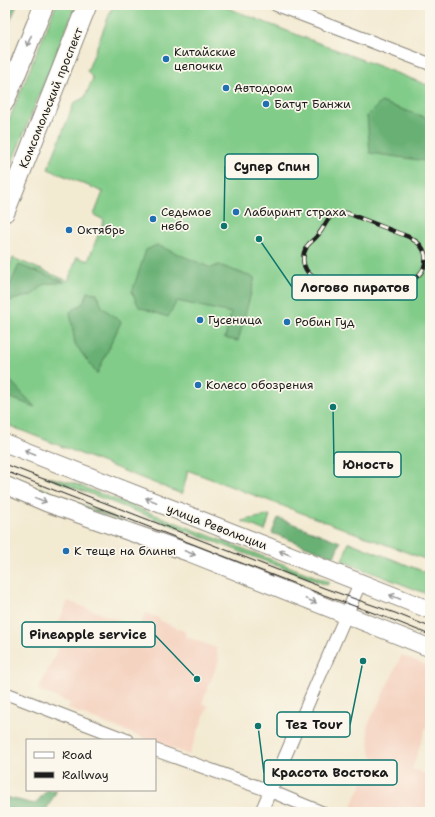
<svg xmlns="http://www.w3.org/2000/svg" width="435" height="817" font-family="'Shantell Sans',sans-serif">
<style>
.built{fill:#f5d3c1}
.green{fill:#82cc89;stroke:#4f7452}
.forest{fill:#69b075;stroke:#426648}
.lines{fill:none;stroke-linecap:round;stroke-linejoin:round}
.street-casing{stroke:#888377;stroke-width:14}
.secondary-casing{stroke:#888377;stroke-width:19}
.primary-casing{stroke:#888377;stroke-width:21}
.street{stroke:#fff;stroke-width:12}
.secondary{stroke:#fff;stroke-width:17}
.primary{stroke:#fff;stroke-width:19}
.tram{stroke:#1c1c1c;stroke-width:1}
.rail-casing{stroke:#1c1c1c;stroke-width:4.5}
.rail{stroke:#fbf7ec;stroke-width:3;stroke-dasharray:9;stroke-linecap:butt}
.oneway{stroke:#999}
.poi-dot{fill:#1f6fb2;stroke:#fbf7ec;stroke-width:1.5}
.labels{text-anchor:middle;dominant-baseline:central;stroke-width:3.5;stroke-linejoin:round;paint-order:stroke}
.poi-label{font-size:12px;fill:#1c1c1c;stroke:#fbf7ec;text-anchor:start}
.street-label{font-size:12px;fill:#1c1c1c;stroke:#fbf7ec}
.leader{fill:none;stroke:#0f766e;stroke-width:1.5}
.callout-dot{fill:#0f766e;stroke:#fbf7ec;stroke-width:1.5}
.callout{fill:#fbf7ec;stroke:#0f766e;stroke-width:1.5}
.callout-label{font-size:13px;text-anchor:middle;font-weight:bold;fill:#1c1c1c}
</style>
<rect width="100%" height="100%" fill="#fbf7ec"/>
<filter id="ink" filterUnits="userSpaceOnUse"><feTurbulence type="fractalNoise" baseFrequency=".025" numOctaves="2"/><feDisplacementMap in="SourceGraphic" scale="8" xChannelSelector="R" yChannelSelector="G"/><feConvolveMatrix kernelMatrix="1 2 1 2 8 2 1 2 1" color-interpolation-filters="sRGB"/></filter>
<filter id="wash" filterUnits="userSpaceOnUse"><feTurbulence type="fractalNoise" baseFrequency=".012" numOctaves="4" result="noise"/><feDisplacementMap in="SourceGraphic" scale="16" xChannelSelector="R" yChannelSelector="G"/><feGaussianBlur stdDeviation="0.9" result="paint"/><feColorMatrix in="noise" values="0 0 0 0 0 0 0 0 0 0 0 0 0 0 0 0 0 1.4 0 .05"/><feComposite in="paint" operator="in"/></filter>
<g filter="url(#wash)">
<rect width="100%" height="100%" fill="#f3ead2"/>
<path class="built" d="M68 601 139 628 146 613 159 618V620L184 631 187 637 216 648 219 660 202 703 208 706 189 755 155 742V740H149L68 709 70 703 38 690 55 656 64 633 56 629Z
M402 655 430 667V716L412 769 430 776V812H349L368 771H372L376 759 371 756 367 727Z"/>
<path class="green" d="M56 5H76L5 179V130Z
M113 5H220L430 86V561L187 470V475L182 494 5 424V278L13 258 68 281 77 257 88 261 104 220 94 215 103 192 48 169 74 103 85 97 93 78 87 72Z
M44 476 73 483 329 582 327 585Z
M39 487 142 529 38 491Z
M270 515 265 531 242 521 246 520Z
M349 542 430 574V595L342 561Z"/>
<path class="forest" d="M5 5H17L5 34Z
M381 102 430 119V165L426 161 370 153 367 116Z
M157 245 211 268 219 265 255 278 238 341 225 338 231 313 177 301 168 317 139 307 132 292 146 250Z
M19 265 65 282 45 284 32 295 5 302V296Z
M88 292 97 293 102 307 121 322 97 374 75 344 70 312 83 303Z
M5 354 8 378 35 407 5 396Z
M278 518 340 542 334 557 272 533Z
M47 790H57L45 812H5V797L35 804Z"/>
</g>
<g filter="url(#ink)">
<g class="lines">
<defs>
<path id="street" d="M276 5 430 64
M5 693 127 740
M155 750 270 791 321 812
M261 812 360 583"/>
<path id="secondary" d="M5 443 430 610
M5 485 47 503 190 553 430 648"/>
<path id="primary" d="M5 101 44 5
M5 212 87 5"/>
</defs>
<use href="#street" class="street-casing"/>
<use href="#secondary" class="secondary-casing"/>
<use href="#primary" class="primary-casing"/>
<use href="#street" class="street"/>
<use href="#secondary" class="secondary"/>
<use href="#primary" class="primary"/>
<path class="tram" d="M5 464 324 588 395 613 430 627
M5 471 321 594 393 620 430 635"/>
<defs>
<path id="rail" d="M332 285C326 282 318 280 312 276 302 269 301 256 307 246 310 242 315 239 318 235 329 222 326 211 347 213L409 237C413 240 418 242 421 246 429 256 426 271 415 278 412 280 407 281 404 282 400 283 397 286 393 288 389 289 385 289 381 291 368 295 364 296 351 292"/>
</defs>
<use href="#rail" class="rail-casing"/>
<use href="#rail" class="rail"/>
</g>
<defs><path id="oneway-shaft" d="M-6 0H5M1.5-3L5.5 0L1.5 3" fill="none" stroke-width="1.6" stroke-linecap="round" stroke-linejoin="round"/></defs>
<g class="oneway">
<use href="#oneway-shaft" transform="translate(29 41) rotate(112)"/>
<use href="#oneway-shaft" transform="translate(30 452) rotate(-158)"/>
<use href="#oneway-shaft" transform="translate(41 500) rotate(22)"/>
<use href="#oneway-shaft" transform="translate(151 500) rotate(-158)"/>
<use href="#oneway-shaft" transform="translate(190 553) rotate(21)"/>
<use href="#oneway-shaft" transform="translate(285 553) rotate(-159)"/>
<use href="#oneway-shaft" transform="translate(395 597) rotate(-158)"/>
<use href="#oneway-shaft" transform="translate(311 601) rotate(21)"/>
</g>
</g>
<g class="poi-dot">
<circle cx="166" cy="59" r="4"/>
<circle cx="226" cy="88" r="4"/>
<circle cx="266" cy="104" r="4"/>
<circle cx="236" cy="212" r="4"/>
<circle cx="153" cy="219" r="4"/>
<circle cx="69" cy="230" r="4"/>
<circle cx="200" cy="320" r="4"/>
<circle cx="287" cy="322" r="4"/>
<circle cx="198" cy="385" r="4"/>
<circle cx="66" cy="551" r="4"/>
</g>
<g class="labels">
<g class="poi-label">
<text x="174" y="52">Китайские<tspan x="174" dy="14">цепочки</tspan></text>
<text x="234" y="88">Автодром</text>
<text x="274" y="104">Батут Банжи</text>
<text x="161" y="212">Седьмое<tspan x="161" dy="14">небо</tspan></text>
<text x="244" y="212">Лабиринт cтраха</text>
<text x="77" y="230">Октябрь</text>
<text x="208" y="320">Гусеница</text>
<text x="295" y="322">Робин Гуд</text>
<text x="206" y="385">Колесо обозрения</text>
<text x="74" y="551">К теще на блины</text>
</g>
<g class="street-label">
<text transform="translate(51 98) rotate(-68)">Комсомольский проспект</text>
<text transform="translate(217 527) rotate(21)">улица Революции</text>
</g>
</g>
<path class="leader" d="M224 226L225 166M259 239L292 287M333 407L334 464M197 679L155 635M363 661L350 725M258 726L264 773"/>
<g class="callout-dot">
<circle cx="224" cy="226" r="4"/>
<circle cx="259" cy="239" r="4"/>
<circle cx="333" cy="407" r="4"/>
<circle cx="197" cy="679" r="4"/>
<circle cx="363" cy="661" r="4"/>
<circle cx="258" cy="726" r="4"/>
</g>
<g class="callout">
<rect x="225" y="154" width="93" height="25" rx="4"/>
<rect x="292" y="275" width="125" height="25" rx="4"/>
<rect x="334" y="452" width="67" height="25" rx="4"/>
<rect x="22" y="622" width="133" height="25" rx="4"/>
<rect x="277" y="712" width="73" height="25" rx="4"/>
<rect x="264" y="760" width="133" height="25" rx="4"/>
</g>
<g class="callout-label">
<text x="272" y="171">Супер Спин</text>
<text x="355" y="292">Логово пиратов</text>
<text x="368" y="469">Юность</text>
<text x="88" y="639">Pineapple service</text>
<text x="314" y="729">Tez Tour</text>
<text x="330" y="777">Красота Востока</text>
</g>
<rect width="435" height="817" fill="none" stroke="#fbf7ec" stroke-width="20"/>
<rect x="26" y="739" width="130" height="52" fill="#fbf7ec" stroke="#a29f99"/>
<rect x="34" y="752" width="20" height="6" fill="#ffffff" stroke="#a29f99"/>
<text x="62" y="759" font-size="12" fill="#1c1c1c">Road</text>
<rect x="34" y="772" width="20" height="6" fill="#1c1c1c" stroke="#a29f99"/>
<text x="62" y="779" font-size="12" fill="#1c1c1c">Railway</text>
</svg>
